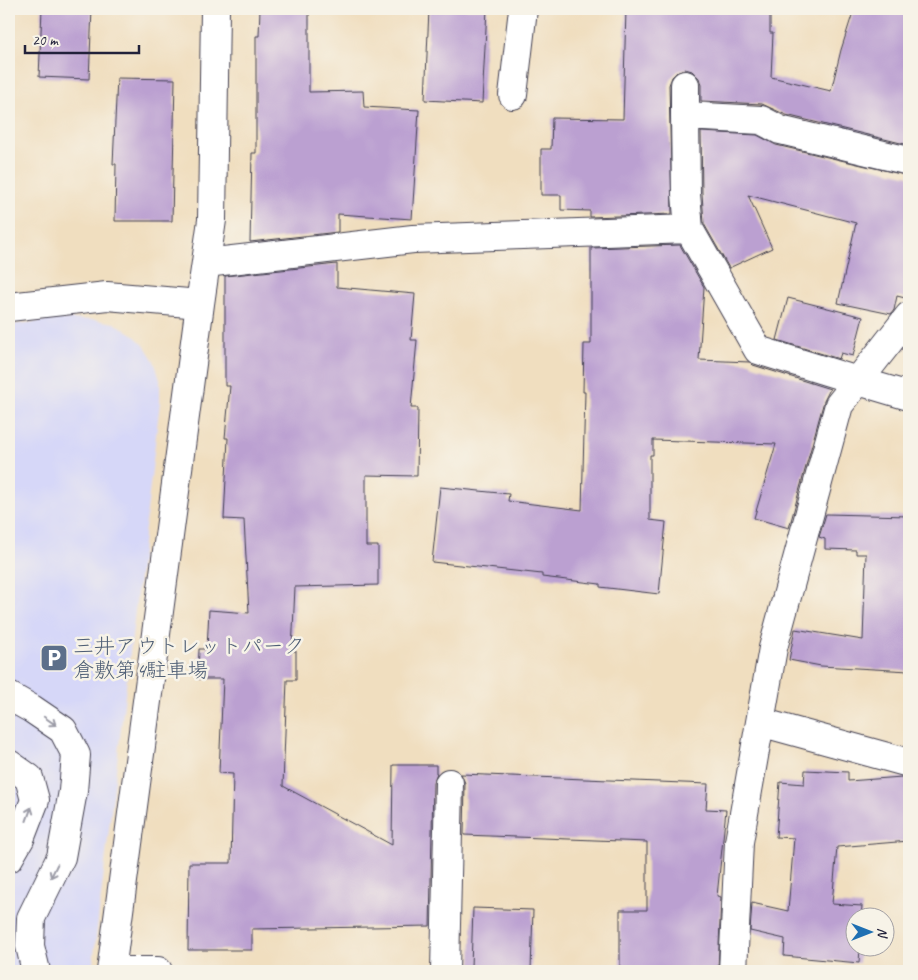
<svg xmlns="http://www.w3.org/2000/svg" width="918" height="980" font-family="Caveat,'Klee One',sans-serif">
<style>
.built{fill:#d6d7f8}
.building{fill:#bba0d1}
.lines{fill:none;stroke-linecap:round;stroke-linejoin:round}
.minor-casing{stroke:#413e4f;stroke-width:30}
.minor{stroke:#fff;stroke-width:28}
.oneway{stroke:#9c9ca7}
.labels{text-anchor:middle;dominant-baseline:central;stroke-width:5;stroke-linejoin:round;paint-order:stroke}
.service-label{font-size:21px;fill:#4e5e75;stroke:#f7f3e8;text-anchor:start}
</style>
<rect width="100%" height="100%" fill="#f7f3e8"/>
<filter id="ink" filterUnits="userSpaceOnUse"><feTurbulence type="fractalNoise" baseFrequency=".02" numOctaves="2"/><feDisplacementMap in="SourceGraphic" scale="10" xChannelSelector="R" yChannelSelector="G"/><feConvolveMatrix kernelMatrix="1 2 1 2 8 2 1 2 1" color-interpolation-filters="sRGB"/></filter>
<filter id="wash" filterUnits="userSpaceOnUse"><feTurbulence type="fractalNoise" baseFrequency=".0096" numOctaves="4" result="noise"/><feDisplacementMap in="SourceGraphic" scale="20" xChannelSelector="R" yChannelSelector="G"/><feGaussianBlur stdDeviation="1.12" result="paint"/><feColorMatrix in="noise" values="0 0 0 0 0 0 0 0 0 0 0 0 0 0 0 0 0 1.4 0 .05"/><feComposite in="paint" operator="in"/></filter>
<g filter="url(#wash)">
<rect width="100%" height="100%" fill="#f0debf"/>
<path class="built" d="M59 319 96 320 114 323 131 333 144 345 154 361 160 380V402L92 971H9V325Z"/>
<g id="blocks">
<path class="building" d="M42 9H92L89 79 39 77Z
M260 9H309V92L363 91 364 107 419 110 412 219 338 214V232L250 242 252 153H256V36H259Z
M429 9H487L482 103 425 100Z
M626 9H770V33H773L771 77 831 91 841 50 854 9H909V145L786 115 762 104 701 101V85L699 78 692 71 685 69 678 71 672 77 669 85 672 214 590 217V211L561 210V195H541V149H551L552 118 623 119Z
M117 78 175 79 172 221H115L116 164H113Z
M701 132 757 135 776 145 909 176V299L897 296 894 310 891 314 838 303 856 223 748 195 772 248 729 268 704 224 702 193Z
M680 245 704 287 699 360 750 362 753 365 830 389 824 401 789 528 754 518 776 444 653 440V455H650V520L666 522 659 594 600 587V584L542 577V574L432 562 440 487 509 494 508 501 582 510 585 392H583L584 344H591V248Z
M337 264V287L415 294 411 340H417L411 408H418L417 476 366 475V546H378V585L295 587 292 651H296V680H287L283 786 392 845 393 765H436V773H437L433 783 430 926 252 929V950H188L189 863H231L233 774 219 773 223 679H198L199 649H207L209 610 249 613 244 520 224 519 228 438H225L230 386H225V276Z
M788 298 863 317 853 356 841 353 839 359 777 340Z
M826 514 909 516V671L821 666 789 660 795 629 863 640 866 554H856V550L825 549V539L819 537Z
M805 770 848 772V781L902 777 909 778V841L837 847 832 904 862 906 861 918H856V948H860L859 963 784 956 785 939 750 931 752 903 788 911 794 838 776 837 780 782 804 784Z
M461 774 708 784 706 809 726 810 717 896 721 897 718 971H620V910H647V842L464 835 465 783Z
M473 908 533 910 531 970 471 967Z"/>
</g>
</g>
<g filter="url(#ink)">
<use href="#blocks" fill-opacity="0" stroke="#413e4f" stroke-width="1"/>
<g class="lines">
<defs>
<path id="minor" d="M685 85V116
M513 95 523 9
M689 229 686 194 685 116 761 120 780 130 909 161
M206 263 413 239 689 229 758 350 858 381 909 396
M200 304 212 220 215 9
M9 307 107 296 200 304 111 971
M9 696 32 709 63 730 76 755 73 791 61 857 31 918 30 946 36 971
M760 722 909 763
M9 764 29 778 35 800 20 839 9 858
M111 971H158
M445 971 449 783
M733 971 739 842 773 648 839 405 909 316"/>
</defs>
<use href="#minor" class="minor-casing"/>
<use href="#minor" class="minor"/>
</g>
<defs><path id="oneway-shaft" d="M-6 0H5M1.5-3L5.5 0L1.5 3" fill="none" stroke-width="1.6" stroke-linecap="round" stroke-linejoin="round" transform="scale(1.25)"/></defs>
<g class="oneway">
<use href="#oneway-shaft" transform="translate(50 721) rotate(35)"/>
<use href="#oneway-shaft" transform="translate(29 814) rotate(-70)"/>
<use href="#oneway-shaft" transform="translate(54 871) rotate(116)"/>
</g>
</g>
<defs>
<symbol id="parking-square" viewBox="-11 -11 22 22"><rect x="-9" y="-9" width="18" height="18" rx="4" fill="#5c6f8a" stroke="#f7f3e8"/><path d="M-3.5-5.5H1a3.5 3.5 0 0 1 0 7H-1V5.5H-3.5ZM-1-3.4V-.6H.8a1.4 1.4 0 0 0 0-2.8Z" fill="#fff"/></symbol>
</defs>
<g fill-rule="evenodd">
<use href="#parking-square" x="38" y="642" width="32" height="32"/>
</g>
<g class="labels">
<g class="service-label">
<text x="73" y="646">三井アウトレットパーク<tspan x="73" dy="24">倉敷第4駐車場</tspan></text>
</g>
</g>
<rect width="918" height="980" fill="none" stroke="#f7f3e8" stroke-width="30"/>
<g transform="translate(870 932) rotate(90)"><circle r="24" fill="#f7f3e8" stroke="#a29fa3"/>
<path d="M0-4L9 19L0 12L-9 19Z" fill="#1f6fb2"/>
<text y="-8" font-size="14" font-weight="bold" text-anchor="middle" fill="#22223b">N</text>
</g>
<path d="M25 45v8h114v-8" fill="none" stroke="#22223b" stroke-width="2.5"/>
<text x="32" y="45" font-size="15" fill="#22223b" stroke="#f7f3e8" stroke-width="4" paint-order="stroke">20 m</text>
</svg>
